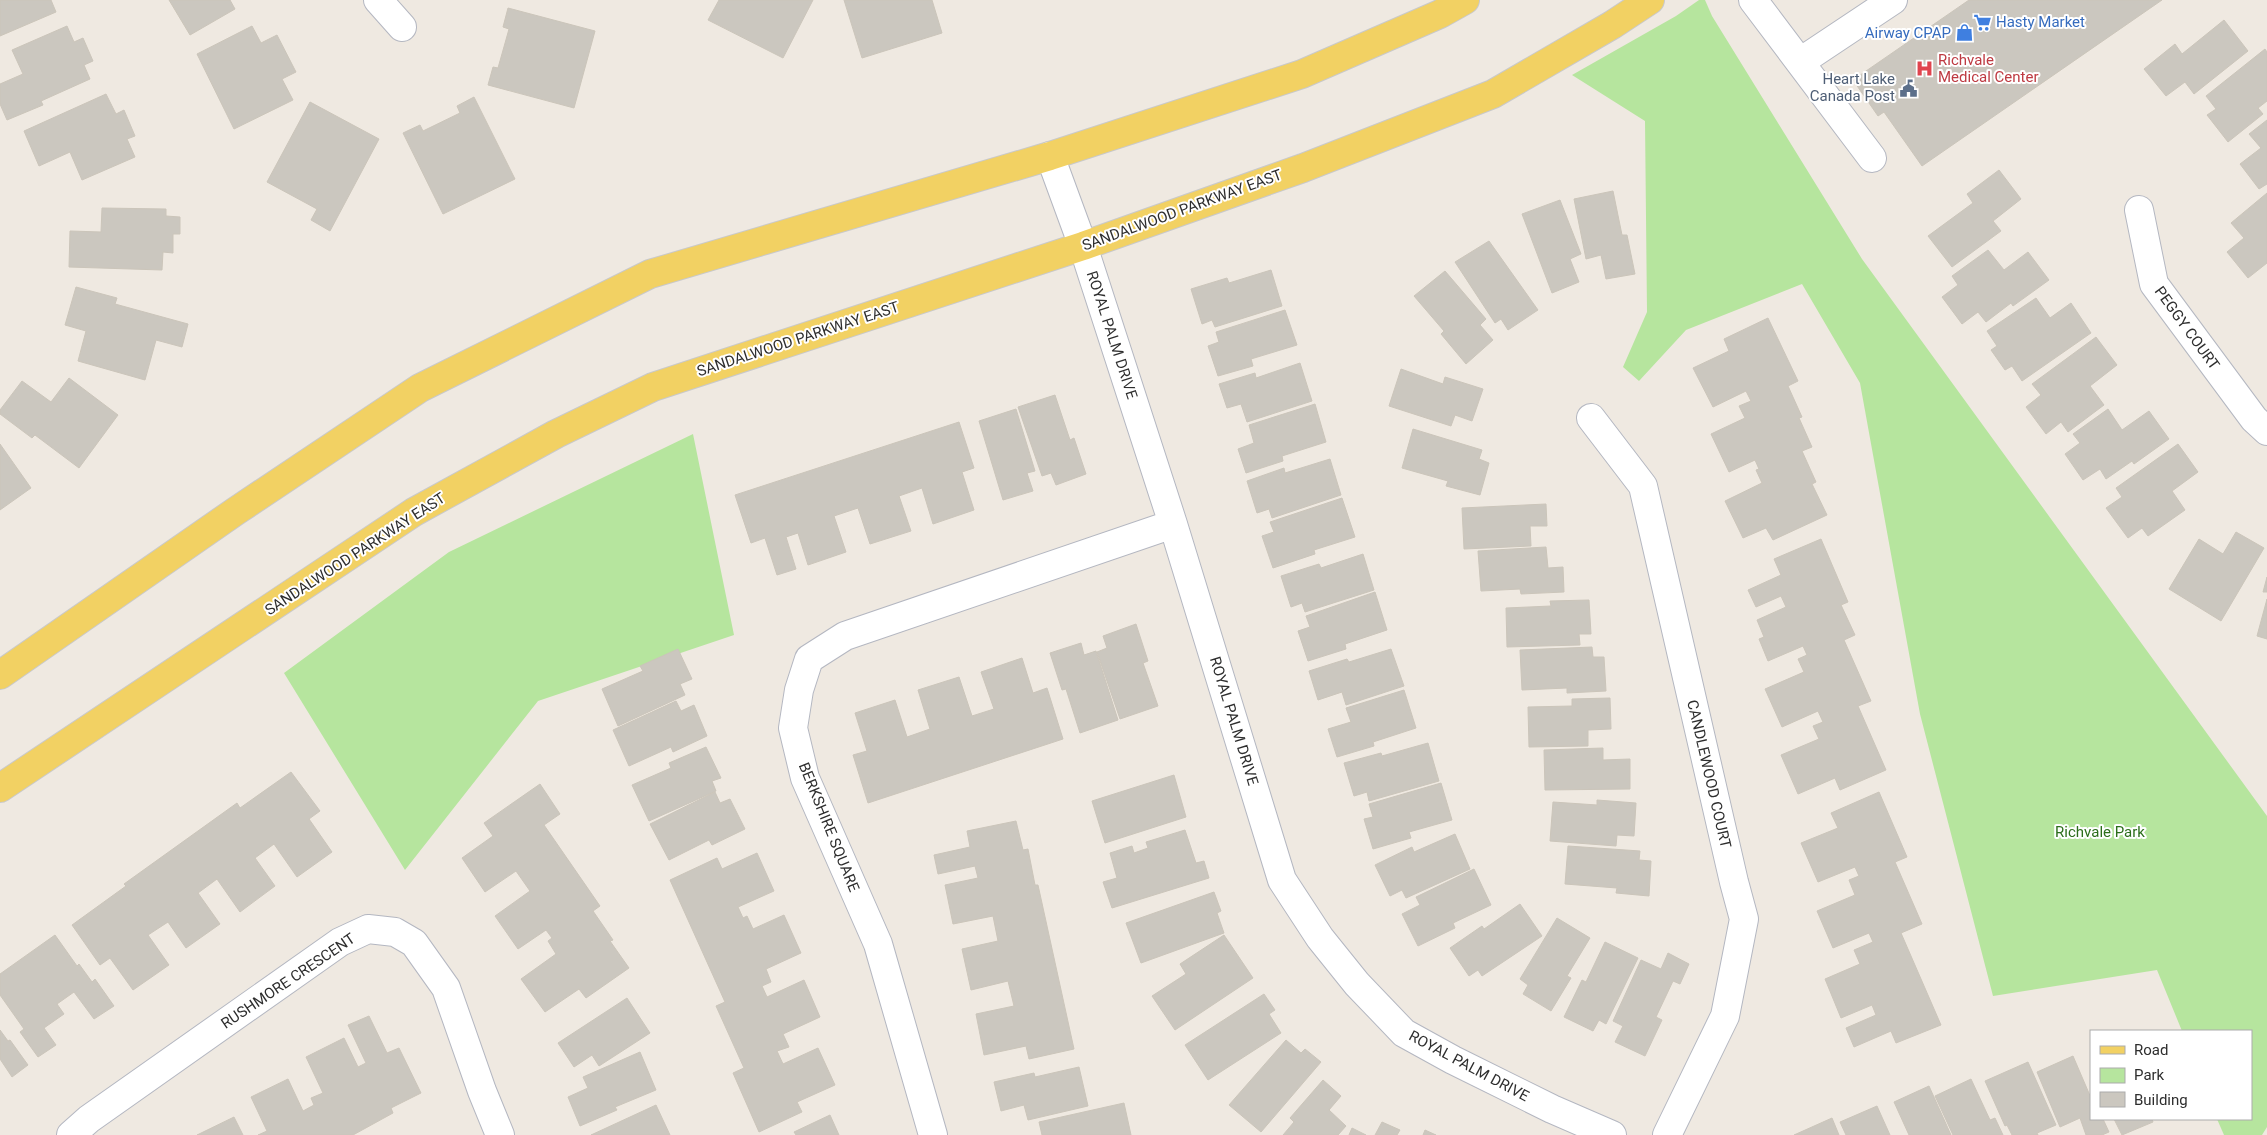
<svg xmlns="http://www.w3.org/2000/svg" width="2267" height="1135" font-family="Roboto,sans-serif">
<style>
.green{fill:#b6e59e}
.building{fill:#cbc7bf;stroke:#cbc5ba}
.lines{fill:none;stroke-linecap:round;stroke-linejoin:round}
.minor-casing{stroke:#b4b7c1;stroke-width:30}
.major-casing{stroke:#c9c9c9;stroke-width:30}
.minor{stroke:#fff;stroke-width:28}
.major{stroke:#f2d163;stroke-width:28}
.labels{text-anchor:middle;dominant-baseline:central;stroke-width:4;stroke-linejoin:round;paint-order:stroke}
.shop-label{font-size:15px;fill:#366cbe;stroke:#fff;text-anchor:start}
.health-label{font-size:15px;fill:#be3a42;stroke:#fff;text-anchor:start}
.service-label{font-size:15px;fill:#4e5e75;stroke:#fff;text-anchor:end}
.street-label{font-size:15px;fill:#2e2e2e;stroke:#fff}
.park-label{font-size:15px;fill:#2c6e1b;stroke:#fff}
</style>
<rect width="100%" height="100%" fill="#efe9e1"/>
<path class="green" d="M1699 0H1705L1712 16 1862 259 2267 816V1127L2262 1135H2224L2217 1119H2251V1031H2182L2157 970 1993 996 1920 714 1860 383 1802 284 1686 330 1639 381 1623 367 1647 312 1645 121 1572 75 1676 16Z
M693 434 734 635 538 701 405 870 284 673 449 552Z"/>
<path class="building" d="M0 0H51L56 12 0 36Z
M169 0H230L235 9 190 35Z
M719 0H813L783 58 708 20Z
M844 0H932L942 33 862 58Z
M1969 0H2162L1922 166 1884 112 1878 116 1853 80Z
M508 8 595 31 574 108 488 85 493 67 498 68 509 29 503 27Z
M2224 20 2248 51 2194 94 2185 82 2166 96 2144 69 2175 44 2182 54Z
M67 26 74 42 83 38 93 61 84 65 90 79 41 101 43 105 7 120 0 104V84L23 74 12 50Z
M252 26 261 43 277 35 296 72 282 79 293 100 234 129 197 54Z
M2265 49 2267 52V101L2258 108 2263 114 2228 142 2207 115 2216 109 2206 96Z
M106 94 116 114 124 110 135 136 127 139 135 157 82 180 70 152 39 166 24 131Z
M474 97 515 179 443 214 403 133 420 125 423 131 460 113 457 106Z
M310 102 379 139 330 231 311 220 317 209 267 182Z
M2267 120V184L2259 189 2240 164 2261 148 2249 134Z
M1999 170 2021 199 1993 221 2001 231 1952 267 1928 236 1973 203 1967 194Z
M1613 191 1622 235H1627L1635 274 1606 279 1601 255 1586 259 1574 199Z
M2267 193V263L2248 278 2227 252 2244 238 2231 223Z
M1560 200 1581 254 1570 259 1579 282 1552 293 1522 214Z
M102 208 166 209V216L180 217V234H173V253L163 252 162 270 69 267 70 231 101 232Z
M1489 241 1538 310 1508 330 1501 319 1495 323 1455 262Z
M1988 250 2004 270 2028 252 2049 280 2013 306 2011 303 1986 322 1978 312 1962 324 1942 297 1958 285 1952 276Z
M1271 270 1282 306 1215 327 1212 320 1202 324 1191 289 1227 278 1229 283Z
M1445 271 1486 319 1480 325 1493 340 1466 364 1441 334 1444 331 1414 296Z
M76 287 117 298 115 304 188 324 182 347 156 340 145 380 78 361 86 331 65 325Z
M2036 298 2050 318 2071 303 2091 333 2022 381 2012 366 2005 370 1991 350 1997 346 1987 331Z
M1285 310 1297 345 1251 359 1253 366 1218 376 1208 346 1219 342 1216 332Z
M1768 318 1798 381 1788 386 1802 417 1799 418 1812 447 1802 451 1816 482 1812 484 1827 515 1773 540 1766 528 1743 538 1725 501 1762 483 1756 470 1759 469 1755 460 1729 472 1711 434 1745 418 1739 406 1751 401 1746 391 1713 407 1693 368 1729 351 1724 339Z
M2096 337 2117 365 2090 386 2104 405 2068 432 2061 422 2046 434 2026 407 2041 395 2032 384Z
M1300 363 1312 401 1247 422 1241 404 1227 408 1219 384 1255 373 1256 378Z
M1401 369 1443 384 1445 377 1483 389 1472 421 1455 415 1451 426 1389 406Z
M69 378 118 415 79 468 35 435 32 438 0 414V410L22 381 51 402Z
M1055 395 1070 440 1074 438 1086 474 1056 485 1051 473 1042 476 1018 407Z
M1315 404 1326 442 1282 456 1283 461 1246 473 1238 449 1254 443 1249 425Z
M1016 409 1035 471 1027 473 1033 491 1003 500 979 421Z
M2108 409 2122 430 2149 411 2169 439 2134 464 2132 461 2106 479 2100 469 2083 480 2065 454 2080 443 2073 434Z
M959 422 974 468 962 472 974 510 933 524 922 488 899 496 911 531 870 544 858 508 834 516 846 552 808 565 798 533 786 537 796 569 777 575 765 538 751 543 735 495Z
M1413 429 1482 450 1479 459 1489 463 1480 495 1446 486 1448 481 1402 468Z
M0 444 31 488 0 510Z
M2178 444 2198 472 2172 491 2185 510 2148 536 2142 528 2128 538 2106 508 2122 497 2116 488Z
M1330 459 1341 495 1272 518 1269 509 1257 513 1247 481 1284 468 1285 473Z
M1342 498 1355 537 1314 550 1315 554 1273 568 1262 536 1274 532 1270 522Z
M1546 504 1547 526H1530L1531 546 1464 549 1462 508Z
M2236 532 2264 548 2221 621 2169 589 2199 539 2223 554Z
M1821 539 1848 602 1841 605 1855 635 1844 640 1871 701 1858 706 1886 770 1840 790 1835 778 1798 794 1781 755 1819 739 1813 726 1823 722 1818 711 1782 727 1765 689 1804 672 1798 659 1807 655 1803 646 1768 661 1759 639 1764 637 1757 620 1786 607 1781 596 1756 607 1748 590 1781 575 1774 559Z
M1546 547 1548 568 1563 567 1564 592 1521 594 1520 589 1481 591 1478 551Z
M1363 554 1374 590 1305 612 1302 603 1291 607 1281 576 1319 564 1321 568Z
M2267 577V592H2263Z
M1375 592 1387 630 1345 644 1346 649 1308 661 1298 631 1310 627 1306 616Z
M2267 599V639L2257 636Z
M1589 600 1591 634H1579L1580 645 1507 647 1506 608 1551 606 1550 601Z
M1136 624 1148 661 1143 663 1158 706 1120 719 1097 652 1107 648 1103 636Z
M1081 643 1084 655 1096 651 1118 720 1080 733 1066 689 1062 690 1050 653Z
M1592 647 1593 657H1604L1606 691 1567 693V688L1522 690 1520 650Z
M678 649 692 679 680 684 685 695 618 726 602 689 643 671 640 666Z
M1391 649 1404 686 1346 705 1342 692 1318 700 1309 671 1347 659 1349 662Z
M1022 658 1033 693 1047 688 1063 739 868 803 853 755 867 751 855 713 895 700 907 737 930 729 918 690 959 677 972 716 994 709 981 672Z
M1404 690 1416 728 1373 742 1374 746 1337 757 1328 729 1351 722 1346 708Z
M1610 698 1611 729 1588 730V746L1529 747 1528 707 1572 706V699Z
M676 701 681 711 694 705 707 736 673 752 671 747 629 766 613 730Z
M1428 743 1439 781 1369 801 1367 792 1354 796 1344 763 1381 753 1382 756Z
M706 747 721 778 712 781 716 791 649 821 632 785 671 768 669 763Z
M1603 748V760L1630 759V789L1545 790 1544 750Z
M291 772 320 811 309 819 332 852 297 877 274 844 255 858 275 886 240 912 217 879 198 893 220 924 186 948 168 922 148 935 169 965 133 990 110 958 100 965 72 925 126 886 124 884 237 803 240 808Z
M1174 775 1186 817 1105 843 1092 801Z
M1441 783 1452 820 1409 832 1411 838 1373 849 1364 819 1373 817 1369 804Z
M540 784 560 814 544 825 600 906 593 911 613 940 610 941 629 968 586 998 579 989 545 1012 521 979 556 954 548 941 552 938 546 930 518 949 495 916 530 891 516 871 485 892 462 858 493 836 484 823Z
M715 792 720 803 730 799 745 829 712 845 709 840 669 860 650 824Z
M1879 792 1907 857 1895 862 1922 924 1901 933 1941 1025 1896 1043 1891 1031 1854 1047 1846 1028 1876 1015 1872 1005 1841 1018 1825 979 1860 964 1854 950 1873 942 1869 933 1833 948 1817 911 1855 895 1849 880 1859 876 1855 867 1818 882 1801 843 1838 828 1831 813Z
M1597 800 1636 803 1634 836 1617 835 1616 846 1550 841 1553 802 1597 805Z
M1016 821 1023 850 1028 849 1035 885H1038L1074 1049 1029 1059 1026 1046 984 1055 976 1014 1014 1006 1008 981 971 990 962 949 998 941 993 916 953 924 945 885 978 878 975 866 938 874 934 855 970 847 967 831Z
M1185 830 1196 863 1204 861 1209 878 1112 908 1103 882 1117 878 1110 853 1132 846 1134 853 1148 848 1146 842Z
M1455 834 1470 869 1406 898 1402 890 1390 896 1375 865 1412 847 1414 852Z
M1568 846 1640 851 1639 860 1651 861 1649 896 1616 893 1617 888 1565 884Z
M757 853 774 891 738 907 743 918 747 916 753 929 784 915 801 953 766 969 771 982 762 986 767 997 804 980 820 1017 783 1034 789 1047 777 1051 783 1064 818 1048 835 1085 797 1102 802 1112 759 1132 733 1073 744 1068 716 1006 725 1002 670 880 717 858 722 869Z
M1474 869 1491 905 1453 923 1455 928 1418 946 1402 914 1420 905 1416 897Z
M1214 892 1221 911 1217 913 1224 933 1141 963 1126 923Z
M1520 904 1542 936 1482 976 1478 970 1469 976 1450 948 1482 926 1484 929Z
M1557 918 1590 938 1567 976 1571 978 1551 1011 1523 994 1528 985 1520 979Z
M55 935 77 966 79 964 92 982 95 979 114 1006 94 1019 74 992 57 1004 64 1014 44 1028 56 1045 38 1057 20 1032 24 1029 0 995V974Z
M1224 935 1253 978 1175 1030 1152 996 1186 974 1180 964Z
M1605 942 1638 958 1606 1024 1599 1020 1593 1031 1564 1017 1582 980 1586 982Z
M1668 953 1689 964 1680 984 1673 981 1656 1017 1662 1020 1645 1056 1615 1042 1623 1026 1613 1021 1641 960 1661 969Z
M1264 994 1275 1010 1269 1014 1281 1033 1208 1080 1185 1045Z
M627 998 650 1033 599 1066 592 1055 574 1067 558 1043Z
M369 1016 387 1053 399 1048 421 1093 391 1108 393 1113 353 1135H258L267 1131 251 1097 288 1079 303 1111 314 1105 311 1098 323 1093 306 1057 344 1038 358 1067 366 1063 348 1025Z
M0 1030 8 1041 10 1040 28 1065 12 1077 0 1059Z
M1286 1040 1301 1053 1305 1049 1321 1062 1261 1132 1229 1105Z
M640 1052 656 1090 615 1107 617 1110 580 1126 568 1097 588 1088 583 1077Z
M2073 1056 2091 1098V1119H2103L2109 1132 2102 1135H2086L2080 1118 2060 1127 2037 1072Z
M2028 1062 2056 1125 2037 1133 2038 1135H2012L2007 1125 2005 1126 1985 1081Z
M1079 1067 1088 1106 1028 1120 1024 1105 1001 1111 994 1082 1034 1073 1035 1077Z
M1971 1079 1990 1120 1995 1118 2003 1135H1953L1935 1096Z
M1323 1080 1341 1096 1329 1110 1346 1126 1338 1135H1283L1294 1122 1290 1118Z
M1929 1086 1951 1135H1909L1894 1102Z
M1124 1103 1131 1135H1042L1039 1122Z
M656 1105 670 1135H591Z
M1877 1106 1890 1135H1846L1840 1122Z
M830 1115 839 1135H796L794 1132Z
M234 1117 243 1135H197Z
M1832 1118 1839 1135H1794Z
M2114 1119H2152L2153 1122 2122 1135Z
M1382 1122 1400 1130 1397 1135H1375Z
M1352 1128 1366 1135H1349Z
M1425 1130 1436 1135H1423Z"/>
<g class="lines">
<defs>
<path id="minor" d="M378 0 402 27
M1753 0 1872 158
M1800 62 1893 0
M1050 156 1083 246 1173 524 1282 880 1320 938 1357 984 1404 1033 1453 1060 1552 1109 1612 1135
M2139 210 2154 284 2254 419 2267 431
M1591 418 1643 486 1734 882 1744 919 1725 1016 1667 1135
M71 1135 89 1119 340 942 368 929 395 932 414 943 446 988 482 1091 500 1135
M933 1135 878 944 805 778 793 728 799 690 809 659 845 636 1173 524"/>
<path id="major" d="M0 675 236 511 420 388 650 274 1050 156 1302 74 1440 14 1465 0
M0 788 414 512 556 434 653 387 1083 246 1303 168 1493 94 1612 25 1650 0"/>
</defs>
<use href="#minor" class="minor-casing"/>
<use href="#major" class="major-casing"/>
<use href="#minor" class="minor"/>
<use href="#major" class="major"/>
</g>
<defs>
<symbol id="supermarket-bare" viewBox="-9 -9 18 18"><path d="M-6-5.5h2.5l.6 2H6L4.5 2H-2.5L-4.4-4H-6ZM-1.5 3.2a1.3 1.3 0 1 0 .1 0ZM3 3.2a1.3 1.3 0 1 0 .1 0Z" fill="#3f7fe0" stroke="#fff" stroke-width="2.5" paint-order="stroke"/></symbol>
<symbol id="shop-bare" viewBox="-9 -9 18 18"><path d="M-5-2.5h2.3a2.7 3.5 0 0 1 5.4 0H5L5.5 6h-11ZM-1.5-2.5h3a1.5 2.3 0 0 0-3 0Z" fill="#3f7fe0" stroke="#fff" stroke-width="2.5" paint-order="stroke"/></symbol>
<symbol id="hospital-bare" viewBox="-9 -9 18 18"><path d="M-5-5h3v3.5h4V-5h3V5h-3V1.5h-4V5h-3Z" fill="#e0444e" stroke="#fff" stroke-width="2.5" paint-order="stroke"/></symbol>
<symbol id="civic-bare" viewBox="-9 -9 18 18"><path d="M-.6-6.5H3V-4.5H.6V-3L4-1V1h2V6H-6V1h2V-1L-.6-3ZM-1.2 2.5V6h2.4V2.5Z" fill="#5c6f8a" stroke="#fff" stroke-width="2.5" paint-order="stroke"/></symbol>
</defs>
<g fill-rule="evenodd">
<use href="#supermarket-bare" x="1970" y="10" width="25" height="25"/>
<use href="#shop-bare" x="1952" y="20" width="25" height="25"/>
<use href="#hospital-bare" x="1912" y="56" width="25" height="25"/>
<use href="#civic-bare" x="1896" y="76" width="25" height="25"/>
</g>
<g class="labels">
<g class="shop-label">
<text x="1996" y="22">Hasty Market</text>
<text x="1951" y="33" text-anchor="end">Airway CPAP</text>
</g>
<g class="health-label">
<text x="1938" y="60">Richvale<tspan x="1938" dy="17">Medical Center</tspan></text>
</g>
<g class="service-label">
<text x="1895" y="79">Heart Lake<tspan x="1895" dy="17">Canada Post</tspan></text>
</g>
<g class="street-label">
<text transform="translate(1182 210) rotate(-20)">SANDALWOOD PARKWAY EAST</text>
<text transform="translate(2187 328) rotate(54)">PEGGY COURT</text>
<text transform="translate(1112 335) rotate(72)">ROYAL PALM DRIVE</text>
<text transform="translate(798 339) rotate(-18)">SANDALWOOD PARKWAY EAST</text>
<text transform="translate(355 554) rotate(-33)">SANDALWOOD PARKWAY EAST</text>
<text transform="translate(1234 721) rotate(73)">ROYAL PALM DRIVE</text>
<text transform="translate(1709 774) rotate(77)">CANDLEWOOD COURT</text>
<text transform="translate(829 827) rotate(68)">BERKSHIRE SQUARE</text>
<text transform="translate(288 981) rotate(-34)">RUSHMORE CRESCENT</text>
<text transform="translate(1469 1066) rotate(28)">ROYAL PALM DRIVE</text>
</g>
<g class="park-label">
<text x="2100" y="832">Richvale Park</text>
</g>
</g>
<rect x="2090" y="1030" width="162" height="90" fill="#ffffff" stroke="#ababab"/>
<rect x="2100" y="1046" width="25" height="8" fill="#f2d163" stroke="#ababab"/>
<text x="2134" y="1055" font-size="15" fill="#2e2e2e">Road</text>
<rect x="2100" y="1068" width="25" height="15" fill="#b6e59e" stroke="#ababab"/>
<text x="2134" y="1080" font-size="15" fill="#2e2e2e">Park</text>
<rect x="2100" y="1092" width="25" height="15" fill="#cbc7bf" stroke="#ababab"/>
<text x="2134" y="1105" font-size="15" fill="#2e2e2e">Building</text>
</svg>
